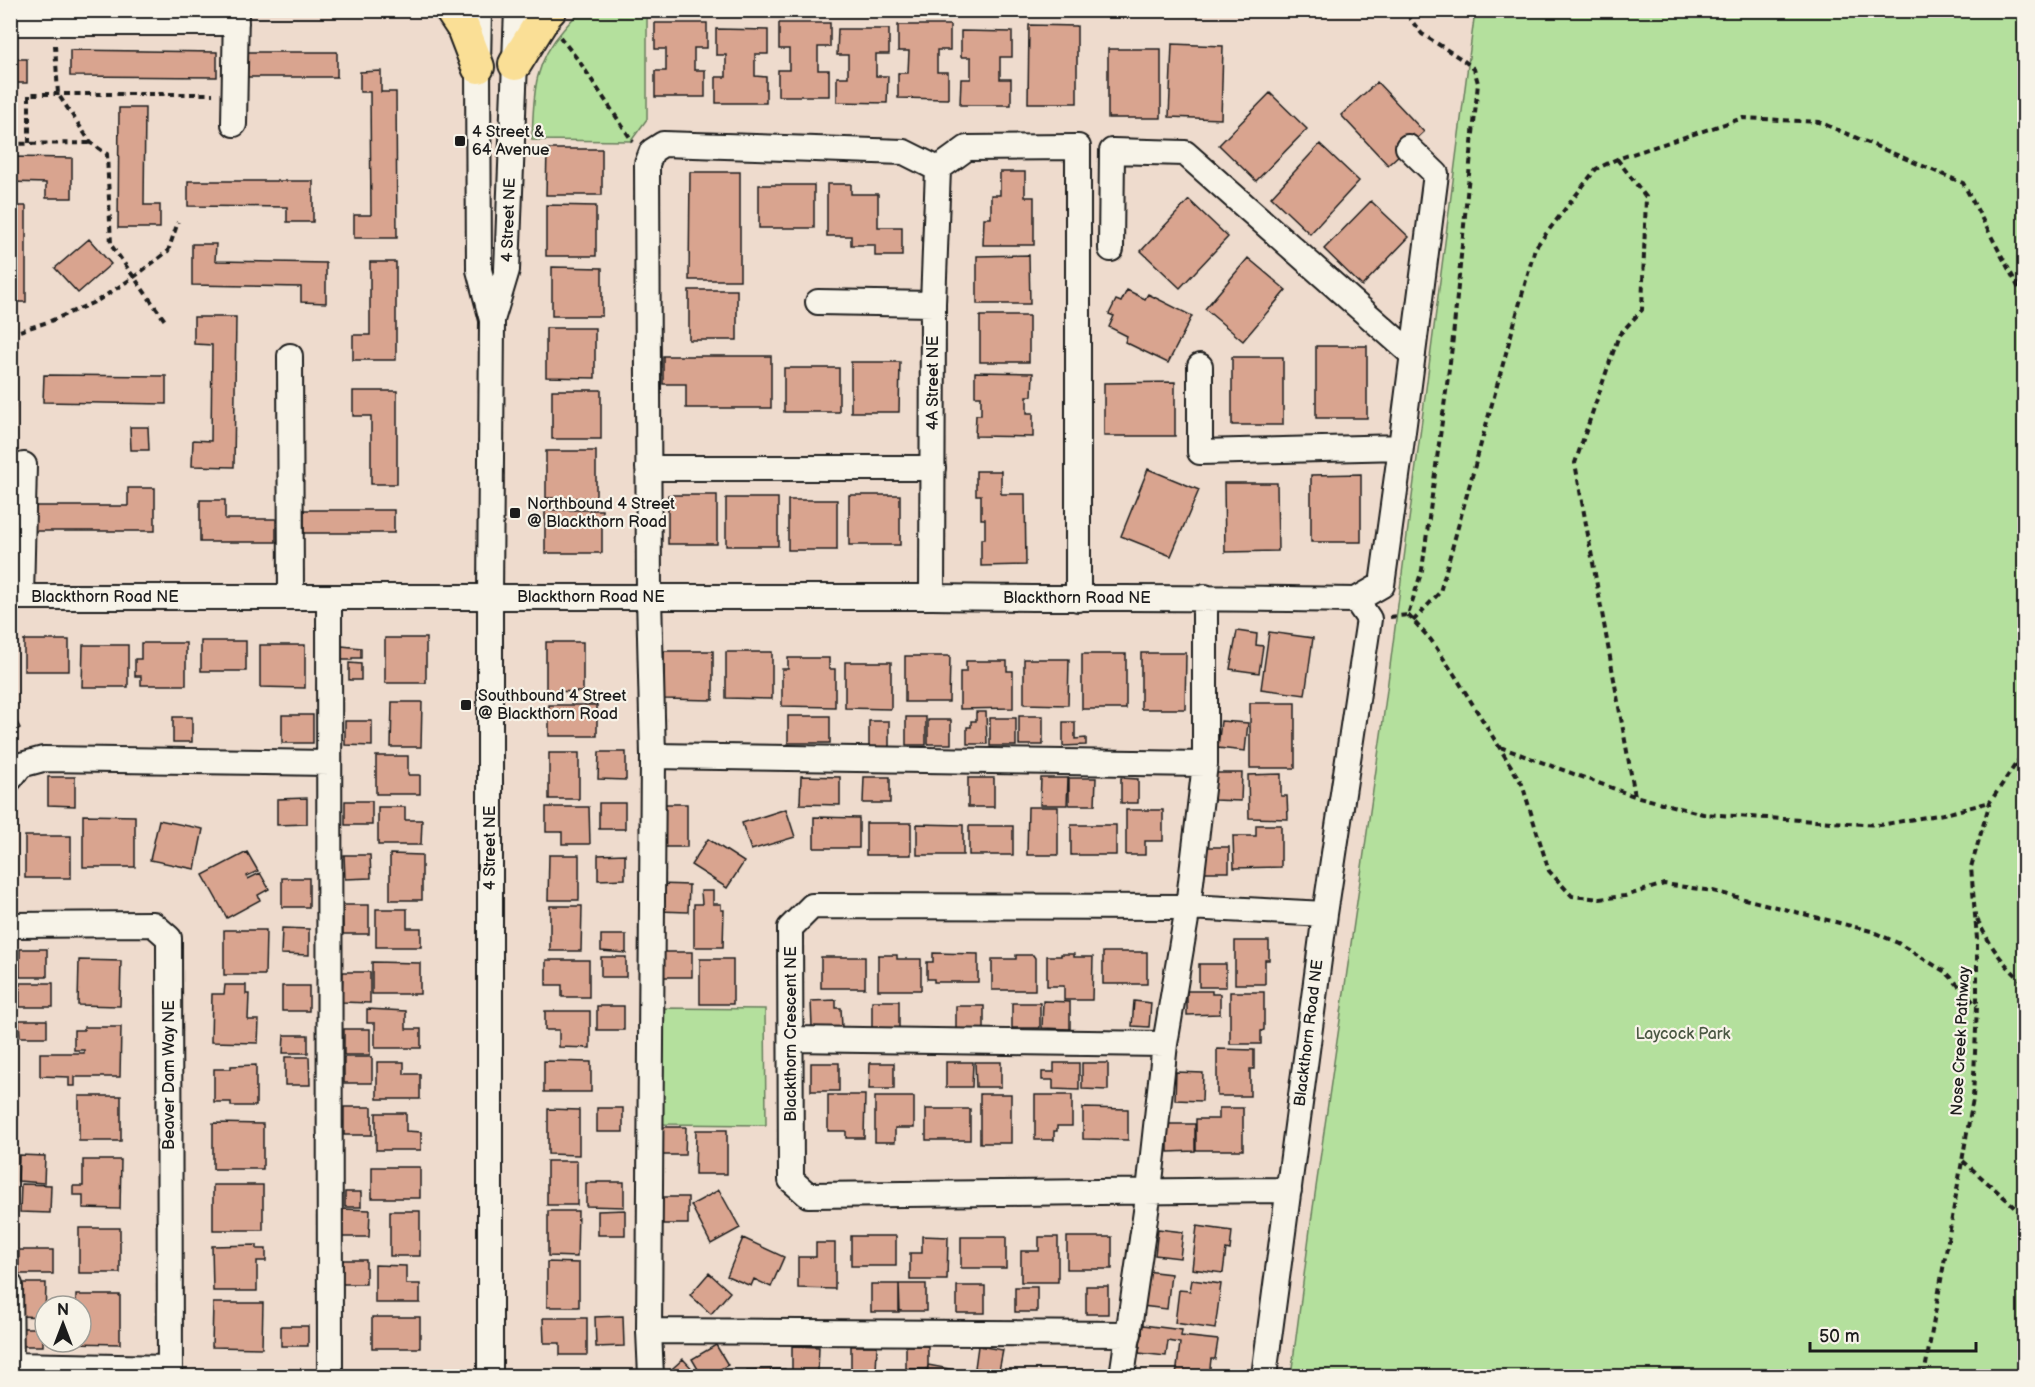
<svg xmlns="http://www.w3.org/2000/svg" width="2035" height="1387" font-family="'Balsamiq Sans',sans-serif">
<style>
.green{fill:#b4e09d;stroke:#687e5c;stroke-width:1.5}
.building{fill:#d9a48f;stroke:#1c1c1c;stroke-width:1.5}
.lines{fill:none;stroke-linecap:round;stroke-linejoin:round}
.minor-casing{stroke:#1c1c1c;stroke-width:28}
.major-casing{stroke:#1c1c1c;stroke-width:36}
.path{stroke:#1c1c1c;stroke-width:4;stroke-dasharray:6 4.5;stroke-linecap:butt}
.minor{stroke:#f7f3e8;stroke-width:24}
.major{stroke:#fadf96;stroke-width:32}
.poi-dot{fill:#1c1c1c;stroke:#f7f3e8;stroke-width:2}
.labels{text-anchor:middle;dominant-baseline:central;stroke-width:4.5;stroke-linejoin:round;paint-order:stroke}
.poi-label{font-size:16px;fill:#1c1c1c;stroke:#f7f3e8;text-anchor:start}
.street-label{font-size:16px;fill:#1c1c1c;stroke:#f7f3e8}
.park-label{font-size:16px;fill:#4a5743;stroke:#f7f3e8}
</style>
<rect width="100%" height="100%" fill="#eedbcd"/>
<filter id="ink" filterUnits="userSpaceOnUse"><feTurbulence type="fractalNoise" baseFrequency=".0167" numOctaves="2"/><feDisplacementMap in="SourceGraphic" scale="12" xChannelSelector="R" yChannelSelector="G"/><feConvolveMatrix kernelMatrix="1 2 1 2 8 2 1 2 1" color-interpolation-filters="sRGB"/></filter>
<g filter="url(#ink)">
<path class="green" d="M588 11H647V119L631 141 532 140C534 96 532 65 563 30 571 21 576 13 588 11Z
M1475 11H2024V1376H1291L1310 1229 1382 728Z
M658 1008 765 1009 766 1125 658 1124Z"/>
<path class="building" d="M655 23H707V48H694V70H705V97H655V71H666V49H655Z
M779 23H830V47H818V70H829V96H778V70H789V49H779Z
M898 25H950V50H937V72H948V99L898 98V73H908L909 51H898Z
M1029 25 1077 26V103H1028Z
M716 29 768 30V54H755V76L766 77V103H716V77H726V55H716Z
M838 29H889V54H876V76H888L887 103 837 102V77H848V55H837Z
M961 31 1012 32V57H1000V79H1011V105H960L961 79H971V57H961Z
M1172 44 1223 46 1221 119 1169 117Z
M1108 49H1161V118H1108Z
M70 50 217 52V77L70 76Z
M245 52H337V77H245Z
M10 59H27V83H12V135H10Z
M381 71V92H396L397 238H354V215H371L370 92H360V72Z
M1377 82 1424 132 1388 165 1341 115Z
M1270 93 1307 129 1256 181 1219 145Z
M119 108H145L144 205H160V228H118Z
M1320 144 1359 181 1310 234 1271 197Z
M547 149H602V195H546Z
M10 157 72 158V198H46V183L10 182Z
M690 172H740V280H689Z
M1000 172H1025V197H1034V245H983L984 218H991V195H1000Z
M188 181H313V222H287V207L188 206Z
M827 184H851V194H878V227H902V256H875V245H851V236H827Z
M759 185H814V228H759Z
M1189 200 1228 237 1180 288 1141 251Z
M1371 201 1409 237 1362 286 1324 249Z
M546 205 596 206V256H546Z
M10 206H26V302H10Z
M89 239 111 264 78 293 55 268Z
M192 244H216L215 261 326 263V303L301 302V287L192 285Z
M1029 255 1030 304H977V256Z
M1248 258 1286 290 1243 341 1205 309Z
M370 262H396V360H353V335H370Z
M552 267 602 268V316H552Z
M689 290H737V340H689Z
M1127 290 1145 299 1148 294 1192 316 1168 363 1125 342 1127 336 1109 327 1114 316 1109 314 1116 300 1121 302Z
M980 316H1029V362H980Z
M194 317H236L234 467 192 466 193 440 211 441 212 345 194 344Z
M546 328H595V378L546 377Z
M1316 346H1367V418H1316Z
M663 356H771V408H686V384H663Z
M10 357 16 358 15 432H10Z
M1232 357H1283V425H1232Z
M851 362H900L899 412H851Z
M784 368H839V412H784Z
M975 372 1033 373 1032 396H1027V413H1033V437L975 436 976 415H981V396H975Z
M44 375 166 376V404L43 402Z
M1175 382V436H1104V383Z
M552 390H601V439H552Z
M353 391H397V484H371V416H353Z
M130 427H148L149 450H131Z
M546 451H596V498H546Z
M1148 469 1199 490 1171 556 1121 536Z
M976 471H1001V494H1025L1026 565 981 566V539H985V519H981V495H976Z
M1361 474V542H1311V475Z
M1224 483H1277L1278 551 1225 552Z
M128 488H155V531H30V506H128Z
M668 495H717V544H668Z
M849 495H900V545H849Z
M726 498H778V546H726Z
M200 500H225V519H276V542H200Z
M788 500H837V550H788Z
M304 510H394V533H304Z
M545 510H602V553H545Z
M1237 631 1257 634 1256 645 1263 646 1259 673 1230 669Z
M1269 632 1313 638 1305 695 1261 689Z
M385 638H426V683H385Z
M24 640H69V671H24Z
M201 641H246V671H201Z
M546 642H583V692L546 691Z
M141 643H186V685H141V676H135V659H141Z
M83 645H128V687H82Z
M260 645H305V688L260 687Z
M342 646 361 648V658H352V660H342Z
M664 651H713V700L664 699Z
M726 652H772V699L726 698Z
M1141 653H1186L1185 709H1141Z
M1082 654H1126V709H1082Z
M905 656H950L949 702H905Z
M788 658H829V669H835V707L782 706V669H788Z
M1024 659H1069L1068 705 1024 704Z
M966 661H1007V671H1013V708L960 709V672H966Z
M845 662H891V709L845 708Z
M349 663 361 664V680H349Z
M392 702H422L421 747H391Z
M1250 703H1295V768H1250Z
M549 705H597V736H549Z
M10 709 20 728 10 734Z
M976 712H986L987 744H967V727H971V721H976Z
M282 715H313V743H282Z
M788 716H830V743H788Z
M1019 716H1043V745H1019Z
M173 717H192V742H173Z
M906 717H926V745H906Z
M990 718H1016V746H990Z
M928 720H951V744H928Z
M345 721H372V746L345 745Z
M869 721H889V747H869Z
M1221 721 1248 723 1245 751 1218 748Z
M1063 722H1075V739L1086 738V745L1063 746Z
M599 752H626V780L598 779Z
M549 753H579V799H549Z
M376 756H408V775H420V794H376Z
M1215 773H1242L1241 801 1214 800Z
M1281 774V796H1287L1288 819 1249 818 1248 775Z
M801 776 840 777V805L800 804Z
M48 777H75V806L48 805Z
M864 777H890V803H863Z
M968 778H994V807H968Z
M1041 778H1068L1067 805H1040Z
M1069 778H1096L1095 805H1069Z
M1121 778 1138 779V803H1121Z
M307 798V824L277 825V799Z
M345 801H372V825H345Z
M599 803H625V829H599Z
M659 804H687V847H659Z
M378 807H405V820H422L421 845H378Z
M546 807H589L590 844H562V832H546Z
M1028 807H1058V855H1027Z
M786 809 795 837 751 850 742 823Z
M1126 810H1163V841H1145V855H1126Z
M83 815 135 816V867H83Z
M814 817 859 818V848H814Z
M159 820 203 829 195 869 150 860Z
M866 823H911V855H866Z
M917 824 963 825V855H917Z
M1071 825H1116V855H1071Z
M1256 825H1281V867L1234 868 1233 836H1256Z
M969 826H1013V855H969Z
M25 836H71V878H25Z
M708 839 744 862 727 888 691 865Z
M1204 847H1229V872H1204Z
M247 852 258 871 247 876 248 879 260 873 269 889 258 895 260 900 227 918 203 875Z
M390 854 422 855V900H390Z
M625 854V879L598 880V855Z
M344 855H370L371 878 345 879Z
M549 855H579V900H548Z
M282 878H309V907H282Z
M659 884 689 885 688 912 658 911Z
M701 891H713V904H721V910H724L723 947H694V904H702Z
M343 905H369V934H343Z
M550 906H582L581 951H550Z
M376 909H407V928H421V947H376Z
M282 928 309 929V955L281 954Z
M224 930H266L265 975H224Z
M601 935H626V953L601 951Z
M1235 941H1269V960H1265V984H1235Z
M20 949H47V977H20Z
M658 952H692V977H658Z
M1103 952H1147V984H1103Z
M933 953 978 954V982H934V979H927V962H933Z
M1061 954H1074V957H1093L1092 1000H1064V986H1047V956H1061Z
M878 955H897V959H921V990H878Z
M1016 955H1033L1035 958V990H992V959H1016Z
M601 957H626V977H601Z
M821 957H865V988H821Z
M700 959H733V1004H700Z
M79 960 121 961 120 1006 78 1005Z
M546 960H589V997H562V985H546Z
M372 962 420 963V994H372Z
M1199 964H1226V987H1199Z
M343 972H370V1003L342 1002Z
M20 983H53V1007H20Z
M225 985H246V994H249L248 1020H259L258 1043 211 1042 212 994H224Z
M282 986H309V1011H282Z
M1187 991H1212V994H1220V1014L1187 1015Z
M1230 992H1264V1030L1261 1031V1044H1230Z
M836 1000V1008H841L842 1027H812L811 1001Z
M872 1001H899V1029H872Z
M1043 1001 1070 1002V1029L1042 1028Z
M1134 1001 1151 1003 1149 1027 1132 1026Z
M1012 1003H1040V1028H1012Z
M597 1006H624V1030H597Z
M956 1006H984V1029H956Z
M367 1009 406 1011V1029H421V1048H375V1023H367Z
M545 1011H590V1048L559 1047V1030H545Z
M19 1020H47V1037H20Z
M84 1027H121L120 1077H75V1086H69V1077L40 1076V1053H84V1050H74V1030H84Z
M344 1029H370V1055H344Z
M284 1035H308V1053H283Z
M1217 1049 1254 1050V1069H1250V1096H1217Z
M285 1057H309L310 1085H285Z
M344 1057H372V1083H344Z
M544 1061 591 1062V1092H544Z
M377 1062H404V1074H420V1099H377Z
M946 1062H973L972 1087H946Z
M975 1062H1001V1087H976Z
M811 1063H839V1091H811Z
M870 1063H894V1089H869Z
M1054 1063H1079V1090L1053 1089V1080H1042V1072H1054Z
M1082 1063H1108V1090L1082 1089Z
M256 1065V1106H231V1102H214V1069H231V1066Z
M1176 1072 1203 1073 1202 1101 1175 1100Z
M980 1094H1011V1143H980Z
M828 1095H865L864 1138H846V1131H828Z
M1035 1095H1072V1126H1057V1131H1054V1140H1035Z
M79 1096H121V1141H79Z
M875 1097H914V1128H895V1142H875Z
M344 1107H372V1135H344Z
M597 1108H623V1132H597Z
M1083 1108 1128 1109V1140L1083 1139Z
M1219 1108H1243V1150H1196V1119H1219Z
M548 1109 579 1110V1155L548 1154Z
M926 1109H970V1140H926Z
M376 1113H406V1131L421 1132V1150H376Z
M213 1123 263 1124V1169H213Z
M1168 1124H1195V1151L1168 1152Z
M658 1127H686L685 1155H658Z
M696 1130H727V1174H695Z
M19 1155 45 1156 44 1183 18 1181Z
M83 1160H121L120 1209 83 1208V1195H73V1186H83Z
M547 1161H577V1205H547Z
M372 1167H420V1198H372Z
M597 1182H624V1207L586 1206V1183H597Z
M21 1184 51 1185 50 1213 20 1212Z
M213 1185H263V1230H213Z
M719 1190 740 1228 711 1244 691 1205Z
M345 1192H361V1207H345Z
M658 1197H688V1224H658Z
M343 1209 370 1210 369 1237H342Z
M625 1210V1235H598V1211Z
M390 1211H420V1256H390Z
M548 1211H578L577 1257 548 1256Z
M1197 1226 1232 1231 1230 1250 1226 1249 1223 1273 1192 1269Z
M79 1228H120V1273H79Z
M1158 1229 1183 1232 1180 1258 1155 1255Z
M851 1236H896V1266H851Z
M922 1236 948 1237 947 1280H910V1253H922Z
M961 1237H1006V1268H961Z
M1039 1237H1058V1282H1021V1251H1039Z
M1067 1237H1112V1269H1067Z
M743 1238 784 1257 771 1287 754 1279 751 1286 727 1276Z
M816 1243H835V1289L798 1288V1257H816Z
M257 1245V1249H266V1261H257V1291H213L212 1246Z
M19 1250H53V1274H19Z
M343 1260H366V1284H342Z
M547 1262 579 1263V1307H547Z
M375 1265 406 1266V1284H420V1303H375Z
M1146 1271 1171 1274 1167 1309 1142 1306Z
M709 1273 730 1292 711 1314 690 1295Z
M1192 1280 1221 1284 1215 1329 1175 1323 1179 1290 1190 1291Z
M18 1283H46L45 1317 18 1316Z
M871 1284H899V1312H871Z
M899 1284H926V1311H900Z
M957 1286H985V1313H957Z
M1086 1286H1108V1314H1086Z
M1015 1287H1037V1312H1015Z
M76 1295H120V1344L71 1343 81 1342V1327H83V1311H81V1306H76Z
M213 1303H263L262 1348 212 1347Z
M623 1316 624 1346 596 1347 595 1317Z
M372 1317H420V1348H372Z
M543 1318H587V1355H560V1343H544Z
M1143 1325 1182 1330 1181 1336 1218 1340 1215 1359H1211L1209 1376H1176L1180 1343 1168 1341 1166 1356 1139 1353Z
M281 1326H308V1346H281Z
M18 1328H43V1346H18Z
M716 1345 728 1365 708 1376H702L692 1359Z
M792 1346 819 1347 818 1372H792Z
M851 1346H877L876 1373H851Z
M906 1346H928V1369H906Z
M978 1346 1003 1350 999 1371 975 1368Z
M683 1359 699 1376H664Z
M928 1365 966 1372 965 1376H926Z
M785 1369 786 1376H748L747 1370Z"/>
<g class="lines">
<defs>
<path id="minor" d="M479 10 478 67 479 270 492 320 490 597V1376
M10 23H236
M234 124 236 10
M1111 249 1112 151 1185 153 1413 355
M818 302 933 304
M492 320 507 270 517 10
M290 356 291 596
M1200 366V452L1401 447 1382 585 1356 600
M1401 447 1436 174 1408 147
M648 468H933
M10 597H932C1074 599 1215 597 1356 600
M21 597 24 465
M329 597 330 1376
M932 597 933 304 938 169
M653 756 1205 764
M10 779 21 765 43 759 329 763
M10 925 153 924 169 938 170 1376
M791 1039 1165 1044
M1289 1190 808 1195 791 1180 790 928 812 906 1188 907 1325 914
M10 1285 11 1365 170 1368
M649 1331 1129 1334
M651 1376 649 1331 653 756 649 597 647 164 652 151 663 144 904 152 938 169 967 148 1078 147V599
M1122 1376 1149 1191 1165 1044 1188 907 1205 764V597
M1264 1376 1325 914 1369 619 1356 600"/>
<path id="major" d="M451 10 463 28 478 67
M515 64 546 14 550 10"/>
</defs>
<use href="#minor" class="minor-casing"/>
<use href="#major" class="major-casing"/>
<path class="path" d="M560 37 579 61 633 142
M55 45 58 94 91 143 107 154 111 245 166 322
M29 143V94H213
M10 144 91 143
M1617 159 1646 197 1642 310 1619 335 1575 463 1635 796 1703 814 1880 825 1949 813 1990 802
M10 334 48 322 97 301 134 277 168 251 178 222
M1408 615 1431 640 1454 674 1522 784 1549 871 1572 896 1600 899 1625 896 1664 884 1713 891 1871 931 1898 943 1947 973 1977 1006
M1390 617 1408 615 1422 570 1452 347 1478 83 1474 69 1463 60 1422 34 1410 19 1408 10
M1413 621 1440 592 1535 248 1596 169 1617 159 1743 118 1819 122 1963 183 2024 298
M1500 747 1634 796
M2021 755 2024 659
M2016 767 2024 760
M1977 919C1989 944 2003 965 2024 982
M1963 1161 2024 1215
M1924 1376 1973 1099 1977 1006V939L1971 867 1990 802 2024 752"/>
<use href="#minor" class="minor"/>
<use href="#major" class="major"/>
</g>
</g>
<g class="poi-dot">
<rect x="454" y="135" width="12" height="12" rx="3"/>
<rect x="509" y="507" width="12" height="12" rx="3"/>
<rect x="460" y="699" width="12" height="12" rx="3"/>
</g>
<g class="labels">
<g class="poi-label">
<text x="472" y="132">4 Street &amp;<tspan x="472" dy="18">64 Avenue</tspan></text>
<text x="527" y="504">Northbound 4 Street<tspan x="527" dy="18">@ Blackthorn Road</tspan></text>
<text x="478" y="696">Southbound 4 Street<tspan x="478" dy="18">@ Blackthorn Road</tspan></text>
</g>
<g class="street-label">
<text transform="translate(509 220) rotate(-88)">4 Street NE</text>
<text transform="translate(933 383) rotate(-90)">4A Street NE</text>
<text x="105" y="597">Blackthorn Road NE</text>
<text x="591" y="597">Blackthorn Road NE</text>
<text x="1077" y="598">Blackthorn Road NE</text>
<text transform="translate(490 848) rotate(-90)">4 Street NE</text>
<text transform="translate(1309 1033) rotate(-83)">Blackthorn Road NE</text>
<text transform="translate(791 1034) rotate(-90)">Blackthorn Crescent NE</text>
<text transform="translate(1961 1041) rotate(-87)">Nose Creek Pathway</text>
<text transform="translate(169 1075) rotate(-90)">Beaver Dam Way NE</text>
</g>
<g class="park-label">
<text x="1683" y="1034">Laycock Park</text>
</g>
</g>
<rect width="2035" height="1387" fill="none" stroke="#f7f3e8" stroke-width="36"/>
<rect x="18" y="18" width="1999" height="1351" fill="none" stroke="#1c1c1c" stroke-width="2" filter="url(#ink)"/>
<g transform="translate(63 1324)"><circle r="28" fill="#f7f3e8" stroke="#9f9d96" stroke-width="1.5"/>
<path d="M0-4.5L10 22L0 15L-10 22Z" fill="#1c1c1c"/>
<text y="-9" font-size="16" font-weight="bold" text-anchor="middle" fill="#1c1c1c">N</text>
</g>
<path d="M1810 1342v9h166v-9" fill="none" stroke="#1c1c1c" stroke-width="3"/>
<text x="1819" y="1342" font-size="18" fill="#1c1c1c" stroke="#f7f3e8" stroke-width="4.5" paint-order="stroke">50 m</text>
</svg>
